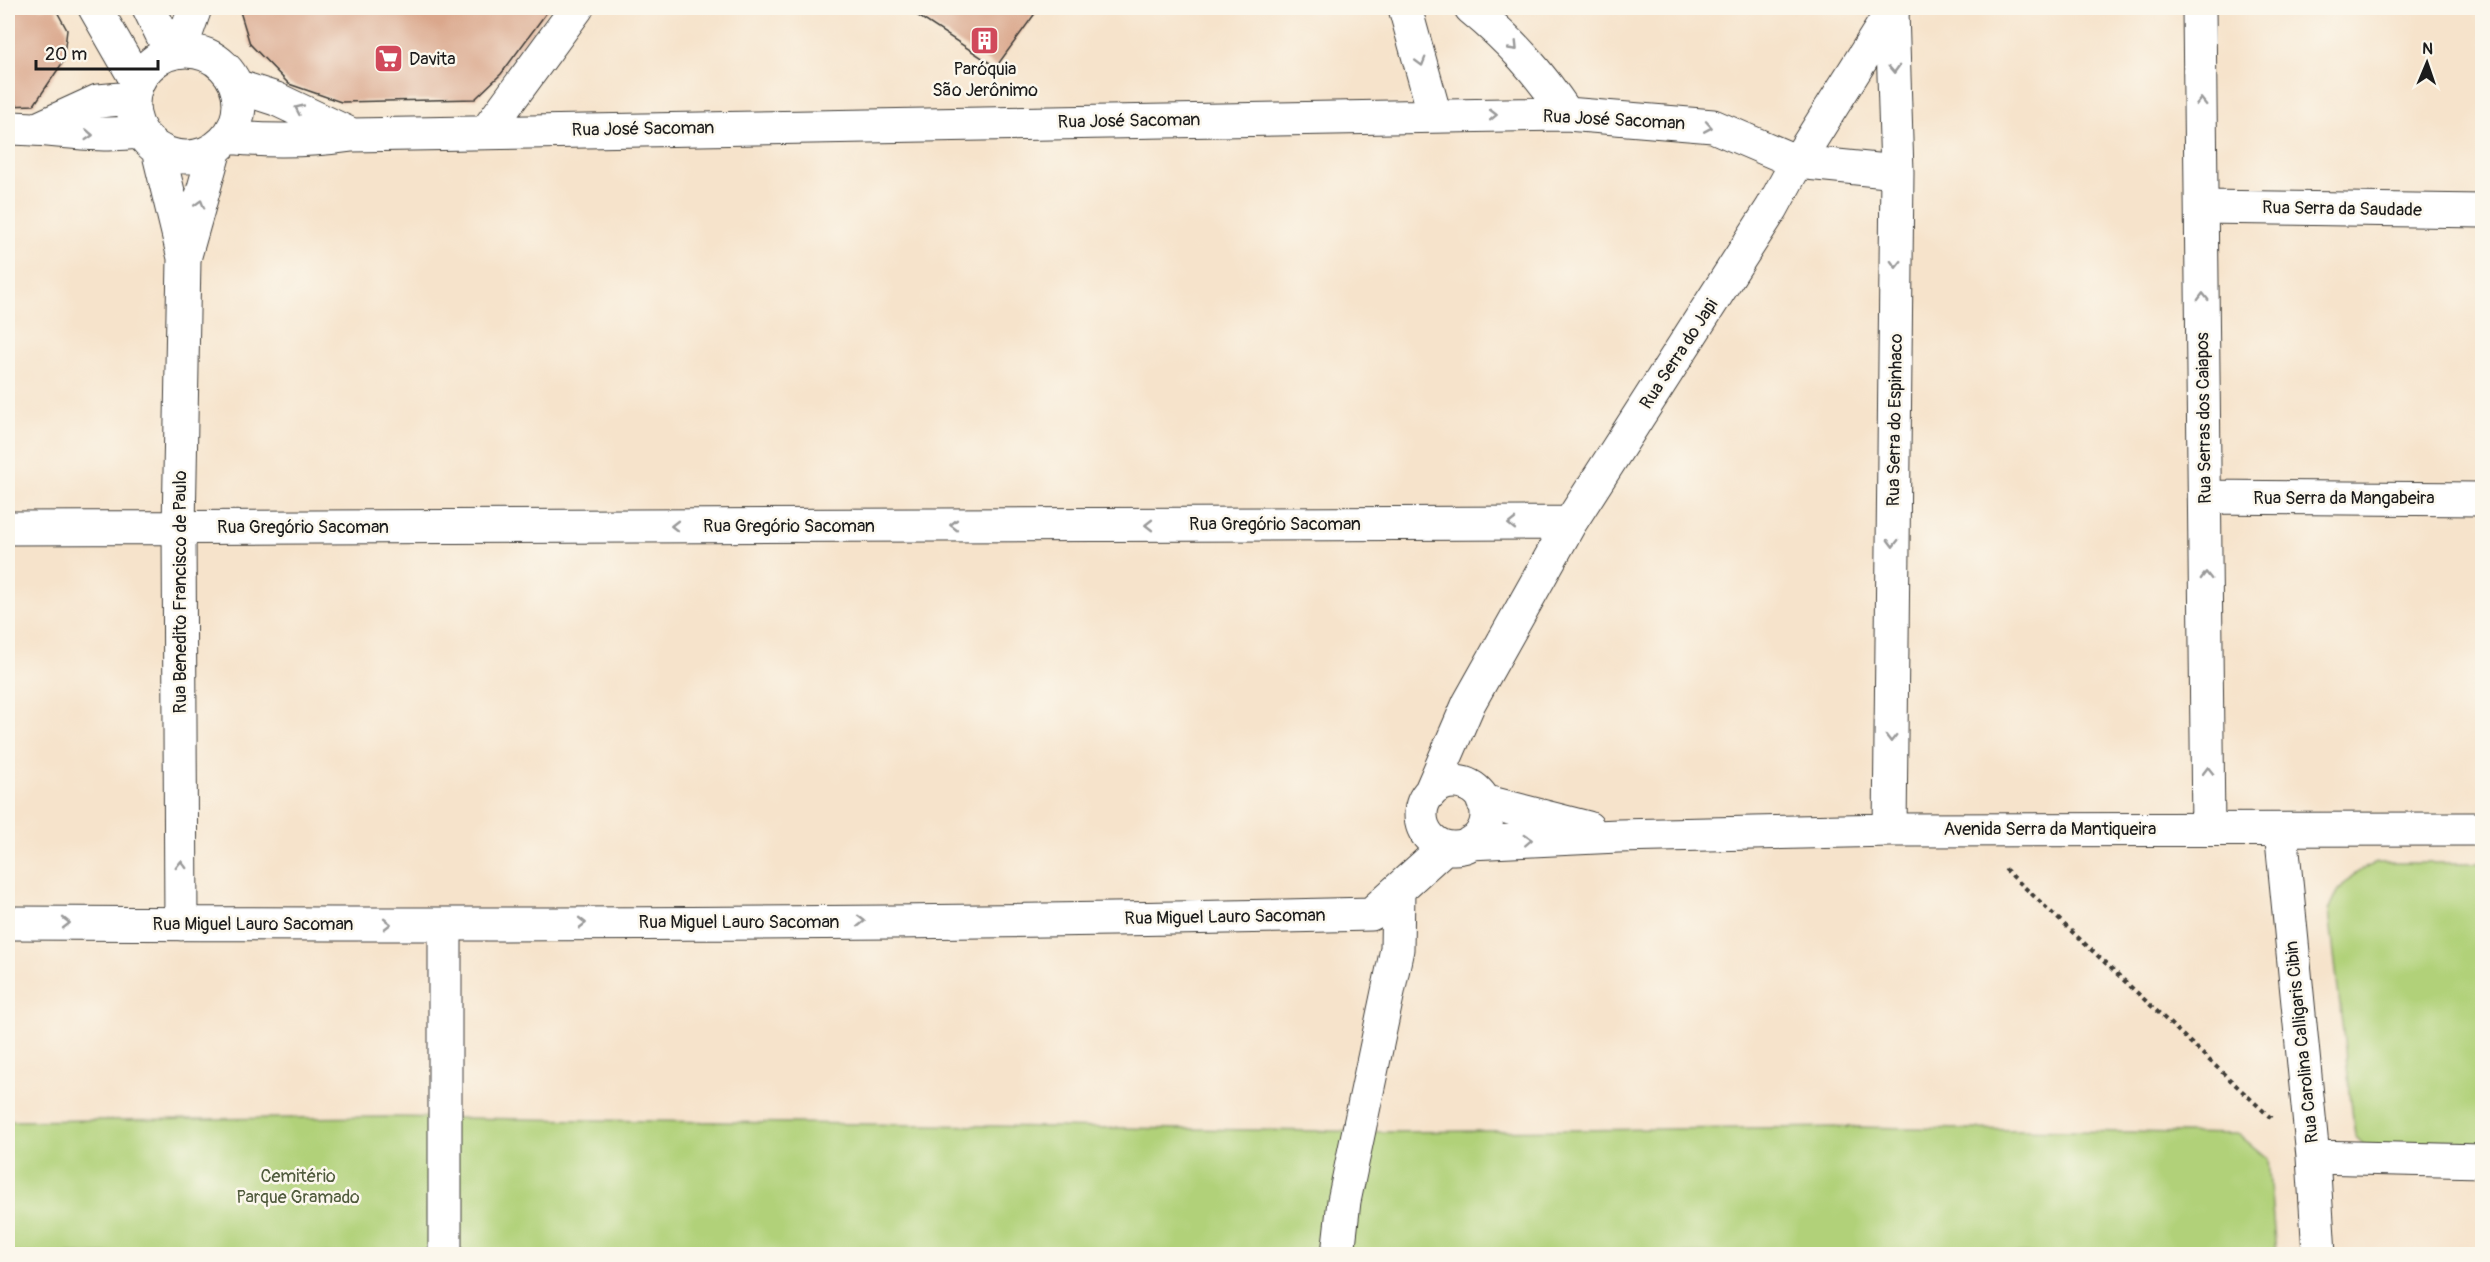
<svg xmlns="http://www.w3.org/2000/svg" width="2490" height="1262" font-family="Pangolin,sans-serif">
<style>
.green{fill:#b1d179;stroke:#66764a;stroke-width:1.5}
.building{fill:#daa78c}
.lines{fill:none;stroke-linecap:round;stroke-linejoin:round}
.minor-casing{stroke:#3d3a36;stroke-width:35}
.path{stroke:#3d3a36;stroke-width:4;stroke-dasharray:4.5 4.5;stroke-linecap:butt}
.minor{stroke:#fff;stroke-width:33}
.oneway{stroke:#999}
.labels{text-anchor:middle;dominant-baseline:central;stroke-width:5;stroke-linejoin:round;paint-order:stroke}
.poi-label{font-size:18px;fill:#1c1c1c;stroke:#fbf7ec;text-anchor:start}
.street-label{font-size:18px;fill:#1c1c1c;stroke:#fbf7ec}
.park-label{font-size:18px;fill:#505b3d;stroke:#fbf7ec}
</style>
<rect width="100%" height="100%" fill="#fbf7ec"/>
<filter id="ink" filterUnits="userSpaceOnUse"><feTurbulence type="fractalNoise" baseFrequency=".0167" numOctaves="2"/><feDisplacementMap in="SourceGraphic" scale="12" xChannelSelector="R" yChannelSelector="G"/><feConvolveMatrix kernelMatrix="1 2 1 2 8 2 1 2 1" color-interpolation-filters="sRGB"/></filter>
<filter id="wash" filterUnits="userSpaceOnUse"><feTurbulence type="fractalNoise" baseFrequency=".008" numOctaves="4" result="noise"/><feDisplacementMap in="SourceGraphic" scale="24" xChannelSelector="R" yChannelSelector="G"/><feGaussianBlur stdDeviation="1.35" result="paint"/><feColorMatrix in="noise" values="0 0 0 0 0 0 0 0 0 0 0 0 0 0 0 0 0 1.4 0 .05"/><feComposite in="paint" operator="in"/></filter>
<g filter="url(#wash)">
<rect width="100%" height="100%" fill="#f6e3cb"/>
<path class="green" d="M2377 863H2482V1156L2365 1146 2355 1136 2329 911C2338 885 2352 872 2377 863Z
M387 1117 1392 1132 1852 1127 2238 1134 2268 1159 2276 1254H8V1121Z"/>
<g id="blocks">
<path class="building" d="M8 8H55L67 30 63 62 34 105 8 106Z
M239 8H550L501 74 475 99 341 102 289 84 250 44Z
M914 8H1039L996 67 912 12Z"/>
</g>
</g>
<g filter="url(#ink)">
<use href="#blocks" fill-opacity="0" stroke="#3d3a36" stroke-width="1.5"/>
<g class="lines">
<defs>
<path id="minor" d="M95 8 137 81
M149 8 171 53
M1405 8 1435 116
M1471 8C1511 41 1538 71 1567 114
M2199 8 2208 829
M133 104a53 53 0 1 1 106 0a53 53 0 1 1-106 0Z
M180 51 195 8
M236 86 276 99 352 135
M8 128C52 128 95 138 140 132
M39 128 98 101 132 98
M486 132 577 8
M228 137C271 142 310 141 352 135L1567 114 1713 126 1797 162 1897 172
M158 150 184 258
M2202 207 2482 211
M2205 497 2482 499
M8 528 1570 523
M1421 815a33 33 0 1 1 66 0a33 33 0 1 1-66 0Z
M1430 793 1469 703 1570 523 1772 208 1797 162 1894 8
M1483 801 1588 828
M1890 830 1897 172 1892 11
M2281 830 2313 1157 2319 1254
M1470 843 1618 836 1890 830 2482 829
M8 923C462 925 916 925 1371 914L1445 847
M181 924 179 528 184 259 215 149
M2313 1157 2482 1161
M445 1254V924
M1338 1254 1344 1201 1397 949 1398 891"/>
</defs>
<use href="#minor" class="minor-casing"/>
<path class="path" d="M2005 869 2271 1118"/>
<use href="#minor" class="minor"/>
</g>
<defs><path id="oneway-chevron" d="M-2-3.5L2.5 0L-2 3.5" fill="none" stroke-width="1.6" stroke-linecap="round" stroke-linejoin="round" transform="scale(1.5)"/></defs>
<g class="oneway">
<use href="#oneway-chevron" transform="translate(1514 47) rotate(46)"/>
<use href="#oneway-chevron" transform="translate(1421 62) rotate(74)"/>
<use href="#oneway-chevron" transform="translate(1894 69) rotate(88)"/>
<use href="#oneway-chevron" transform="translate(2201 102) rotate(-91)"/>
<use href="#oneway-chevron" transform="translate(299 109) rotate(-155)"/>
<use href="#oneway-chevron" transform="translate(1493 115) rotate(-1)"/>
<use href="#oneway-chevron" transform="translate(1708 127) rotate(10)"/>
<use href="#oneway-chevron" transform="translate(89 135) rotate(4)"/>
<use href="#oneway-chevron" transform="translate(200 204) rotate(-74)"/>
<use href="#oneway-chevron" transform="translate(1896 264) rotate(91)"/>
<use href="#oneway-chevron" transform="translate(2203 297) rotate(-91)"/>
<use href="#oneway-chevron" transform="translate(1512 524) rotate(180)"/>
<use href="#oneway-chevron" transform="translate(954 525) rotate(180)"/>
<use href="#oneway-chevron" transform="translate(1149 525) rotate(180)"/>
<use href="#oneway-chevron" transform="translate(675 526) rotate(180)"/>
<use href="#oneway-chevron" transform="translate(1893 543) rotate(91)"/>
<use href="#oneway-chevron" transform="translate(2206 576) rotate(-91)"/>
<use href="#oneway-chevron" transform="translate(1891 738) rotate(91)"/>
<use href="#oneway-chevron" transform="translate(2208 771) rotate(-91)"/>
<use href="#oneway-chevron" transform="translate(1528 840) rotate(-3)"/>
<use href="#oneway-chevron" transform="translate(181 865) rotate(-90)"/>
<use href="#oneway-chevron" transform="translate(861 921)"/>
<use href="#oneway-chevron" transform="translate(66 923)"/>
<use href="#oneway-chevron" transform="translate(582 923)"/>
<use href="#oneway-chevron" transform="translate(387 924)"/>
</g>
</g>
<defs>
<symbol id="building-square" viewBox="-11 -11 22 22"><rect x="-9" y="-9" width="18" height="18" rx="4" fill="#d1495b" stroke="#fbf7ec"/><path d="M-4-6H4V6H1V3H-1V6H-4ZM-2.5-4.3h1.7v1.8h-1.7ZM.8-4.3h1.7v1.8H.8ZM-2.5-1h1.7V.8h-1.7ZM.8-1h1.7V.8H.8Z" fill="#fff"/></symbol>
<symbol id="supermarket-square" viewBox="-11 -11 22 22"><rect x="-9" y="-9" width="18" height="18" rx="4" fill="#d1495b" stroke="#fbf7ec"/><path d="M-6-5.5h2.5l.6 2H6L4.5 2H-2.5L-4.4-4H-6ZM-1.5 3.2a1.3 1.3 0 1 0 .1 0ZM3 3.2a1.3 1.3 0 1 0 .1 0Z" fill="#fff"/></symbol>
</defs>
<g fill-rule="evenodd">
<use href="#building-square" x="968" y="24" width="33" height="33"/>
<use href="#supermarket-square" x="372" y="42" width="33" height="33"/>
</g>
<g class="labels">
<g class="poi-label">
<text x="409" y="59">Davita</text>
<text x="985" y="69" text-anchor="middle">Paróquia<tspan x="985" dy="21">São Jerônimo</tspan></text>
</g>
<g class="street-label">
<text transform="translate(1614 120) rotate(3)">Rua José Sacoman</text>
<text transform="translate(1129 121) rotate(-1)">Rua José Sacoman</text>
<text transform="translate(643 129) rotate(-1)">Rua José Sacoman</text>
<text transform="translate(2342 209) rotate(1)">Rua Serra da Saudade</text>
<text transform="translate(1679 354) rotate(-57)">Rua Serra do Japi</text>
<text transform="translate(2204 418) rotate(-91)">Rua Serras dos Caiapos</text>
<text transform="translate(1895 420) rotate(-89)">Rua Serra do Espinhaco</text>
<text x="2344" y="498">Rua Serra da Mangabeira</text>
<text x="1275" y="524">Rua Gregório Sacoman</text>
<text x="789" y="526">Rua Gregório Sacoman</text>
<text x="303" y="527">Rua Gregório Sacoman</text>
<text transform="translate(180 592) rotate(-90)">Rua Benedito Francisco de Paulo</text>
<text x="2050" y="829">Avenida Serra da Mantiqueira</text>
<text transform="translate(1225 917) rotate(-1)">Rua Miguel Lauro Sacoman</text>
<text x="739" y="922">Rua Miguel Lauro Sacoman</text>
<text x="253" y="924">Rua Miguel Lauro Sacoman</text>
<text transform="translate(2302 1042) rotate(-96)">Rua Carolina Calligaris Cibin</text>
</g>
<g class="park-label">
<text x="298" y="1176">Cemitério<tspan x="298" dy="21">Parque Gramado</tspan></text>
</g>
</g>
<rect width="2490" height="1262" fill="none" stroke="#fbf7ec" stroke-width="30"/>
<g transform="translate(2427 63) rotate(2)" stroke="#fbf7ec" stroke-width="4.5" paint-order="stroke">
<path d="M0-4.5L10 22L0 15L-10 22Z" fill="#1c1c1c"/>
<text y="-9" font-size="16" font-weight="bold" text-anchor="middle" fill="#1c1c1c">N</text>
</g>
<path d="M36 60v9h122v-9" fill="none" stroke="#1c1c1c" stroke-width="3"/>
<text x="45" y="60" font-size="18" fill="#1c1c1c" stroke="#fbf7ec" stroke-width="4.5" paint-order="stroke">20 m</text>
</svg>
